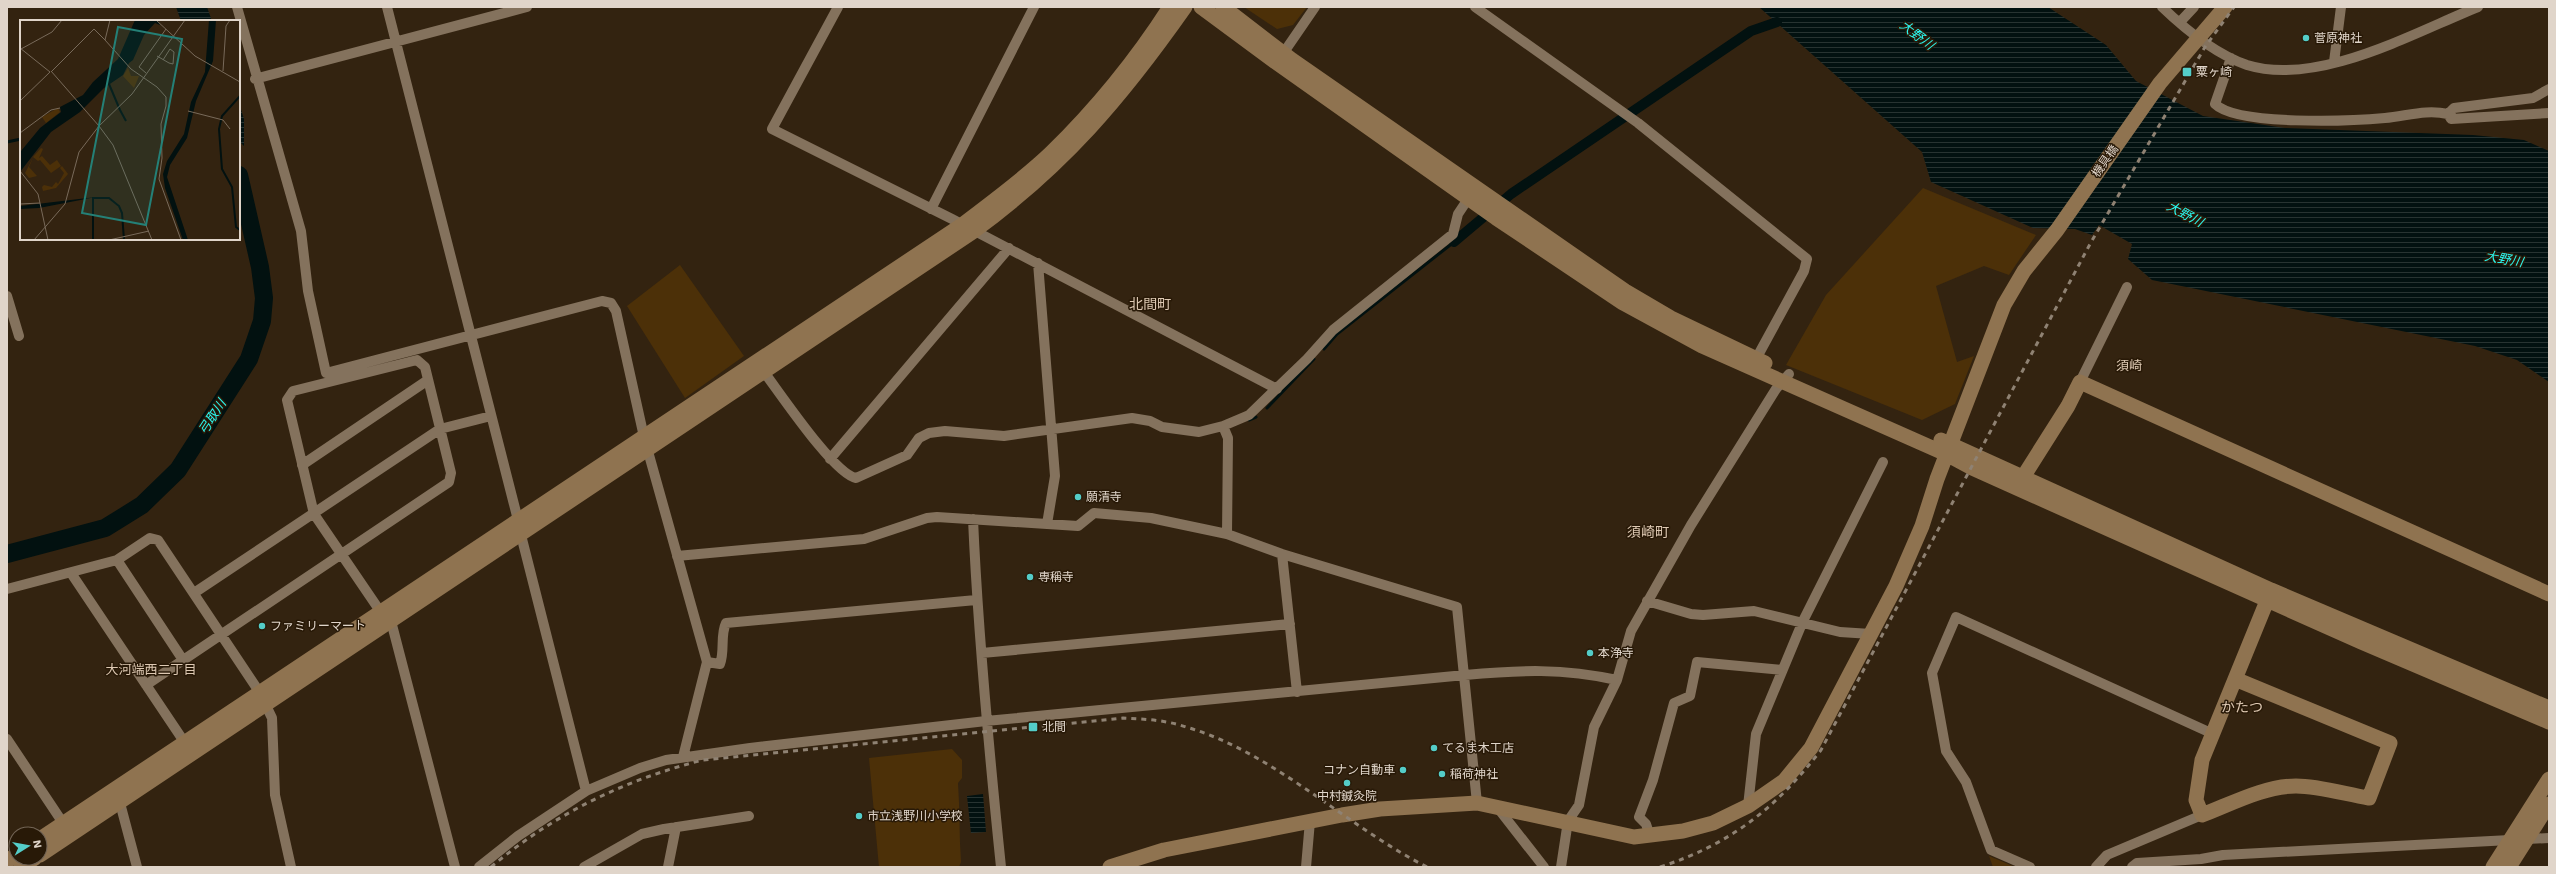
<svg xmlns="http://www.w3.org/2000/svg" width="2556" height="874" font-family="'Work Sans','Noto Sans JP',sans-serif">
<style>
.park{fill:#4c3008}
.water{fill:url(#water-rules)}
.lines{fill:none;stroke-linecap:round;stroke-linejoin:round}
.stream{stroke:#021110;stroke-width:3}
.canal{stroke:#021110;stroke-width:10}
.river{stroke:#021110;stroke-width:18}
.street{stroke:#84725d;stroke-width:10}
.secondary{stroke:#8f7350;stroke-width:15}
.rail{stroke:#8f8273;stroke-width:3;stroke-dasharray:5 5;stroke-linecap:butt}
.poi-dot{fill:#54cdc8;stroke:#281907;stroke-width:1.5}
.labels{text-anchor:middle;dominant-baseline:central;stroke-width:3;stroke-linejoin:round;paint-order:stroke}
.poi-label{font-size:12px;fill:#e0d5ca;stroke:#281907;text-anchor:start}
.street-label{font-size:12px;fill:#e0d5ca;stroke:#281907}
.water-label{font-size:13px;font-style:italic;fill:#2bf6ef;stroke:#281907}
.neighbourhood-label{font-size:13px;fill:#dec9b3;stroke:#281907}
.quarter-label{font-size:14px;fill:#dec9b3;stroke:#281907}
.inset-river{fill:none;stroke:#021110;stroke-width:2}
.inset-road{fill:none;stroke:#786a5a;stroke-width:1}
.view{fill:#248077;fill-opacity:0.15;stroke:#248077;stroke-width:2}
.inset-edge{fill:none;stroke:#e0d5ca;stroke-width:2}
</style>
<defs>
<pattern id="water-rules" width="6" height="5" patternUnits="userSpaceOnUse"><rect width="6" height="5" fill="#021110"/><path d="M0 2.5h6" fill="none" stroke="#273331"/></pattern>
</defs>
<rect width="100%" height="100%" fill="#332310"/>
<path class="park" d="M1244 7H1307L1293 25 1277 29Z
M1923 188 2036 235 2009 275 1984 266 1936 286 1957 362 1974 356 1955 404 1922 420 1786 365 1826 295Z
M680 265 744 356 685 398 627 306Z
M952 749 962 760V778L958 783C960 810 959 836 961 862L959 867H879L869 758Z
M1989 856 2015 867H1993Z"/>
<path class="water" d="M176 7H207L212 21H181Z
M1759 7H2048L2106 45 2136 81 2203 116 2285 128 2473 135 2524 140 2549 151V382L2517 360 2475 346 2152 280 2128 259 2132 244 2099 225 2092 235 2075 229 2033 228 1931 182 1922 152Z
M239 103 244 119V146L239 141Z
M983 794 986 832 971 833 967 796Z"/>
<g class="lines">
<path class="stream" d="M7 142 21 139
M1324 349 1337 334 1454 242
M1267 408 1314 359
M1249 420 1256 417"/>
<path class="canal" d="M1454 242 1511 194 1751 31 1777 22"/>
<path class="river" d="M7 554 105 528 142 505 178 470 249 359 262 321 264 298 260 267 239 175"/>
<path class="street" d="M237 7 301 231 308 291 326 373 602 301 611 303 616 311 644 437 707 662 683 757
M387 7 518 520
M838 7 772 129 952 219 1277 389
M1475 7 1638 123 1807 259 1804 271 1756 359
M2162 7C2186 30 2215 54 2247 65 2318 87 2413 33 2478 7
M2180 22 2194 7
M1280 58 1315 7
M2231 58 2215 104C2237 126 2352 121 2385 118 2407 116 2426 109 2448 114L2451 119 2549 113
M2334 62 2341 7
M255 79 527 7
M2448 114 2454 108 2533 98 2549 89
M931 209 1034 7
M1038 263 1055 476 1047 524
M7 296 19 336
M764 372C780 393 834 474 856 478L907 455 919 438 929 433 945 431 1004 436 1132 418 1150 421 1162 427 1199 432 1223 426 1249 415 1307 359 1333 330 1453 234 1458 214 1472 193
M2080 382 2127 287
M1223 426 1228 438 1227 534
M830 459 1009 248
M302 465 428 380
M973 519C978 635 989 751 1001 867
M521 535 586 791
M1282 554 1297 692
M677 556 864 539 927 518 937 517 1078 526 1094 513 1151 518 1227 534 1282 554 1457 607 1477 803
M117 560 183 660
M71 573 185 743
M7 589 117 560 150 538 158 540 260 693 272 718 275 795 291 867
M194 593 440 429 491 416
M1647 601 1691 614 1703 615 1754 611 1840 632 1871 634
M391 621 455 867
M982 653 1290 624
M707 662 720 664C725 651 720 635 726 623L976 600
M146 685 449 482 451 473 425 367 417 360 293 391 287 400 314 514 380 611
M7 739 63 823
M120 803 137 867
M1748 806 1756 734 1803 621 1883 462
M1497 807 1544 867
M1650 836 1646 824 1639 817 1653 780 1674 703 1690 696 1697 662 1782 670
M2527 839 2549 838
M479 867 518 836 586 791 640 768 666 760 750 748 986 721 1465 675C1520 670 1562 668 1617 680
M584 867 642 834 664 829 749 816
M668 867 676 827
M1306 867 1310 821
M1561 867 1568 821 1579 805 1594 727 1617 680 1631 631 1691 525 1776 389 1789 374
M2030 867 1991 850 1966 782 1946 751 1932 673 1956 617 2211 733
M2096 867 2107 855 2202 815
M2132 867 2137 863 2201 859 2223 855 2510 840"/>
<path class="secondary" d="M1201 7 1277 63 1496 218 1623 303 1702 346 1946 454 1972 468 2361 642 2549 722
M1223 7 1292 60 1625 291 1671 318 1765 363
M1941 440 2271 590 2549 708
M2018 485 2068 406 2080 382 2549 594
M2235 679 2390 743 2369 798C2345 794 2319 786 2296 786 2264 786 2231 804 2202 815L2196 800 2202 760 2271 591
M40 839 962 225C992 202 1024 179 1051 153 1096 109 1136 60 1170 7
M40 855 974 231C1064 165 1121 98 1185 7
M7 861 16 855
M21 867 35 858
M1110 867 1164 850 1342 815 1380 809 1477 803 1634 837 1683 831 1713 823 1748 806 1784 781 1811 748 1896 586 1922 526 1937 479 2004 305 2024 271 2057 230 2160 83 2225 7
M2493 867 2549 779
M2509 867 2549 804"/>
<path class="rail" d="M491 867C554 814 624 780 703 760L1123 718C1144 719 1166 720 1186 727 1273 752 1346 826 1427 867
M1660 867C1731 844 1776 808 1821 750L2090 244 2205 47 2234 7"/>
</g>
<g class="poi-dot">
<circle cx="2306" cy="38" r="4"/>
<rect x="2182" y="67" width="10" height="10" rx="2"/>
<circle cx="1078" cy="497" r="4"/>
<circle cx="1030" cy="577" r="4"/>
<circle cx="262" cy="626" r="4"/>
<circle cx="1590" cy="653" r="4"/>
<rect x="1028" y="722" width="10" height="10" rx="2"/>
<circle cx="1434" cy="748" r="4"/>
<circle cx="1403" cy="770" r="4"/>
<circle cx="1442" cy="774" r="4"/>
<circle cx="1347" cy="783" r="4"/>
<circle cx="859" cy="816" r="4"/>
</g>
<g class="labels">
<g class="poi-label">
<text x="2314" y="38">菅原神社</text>
<text x="2196" y="72">粟ヶ崎</text>
<text x="1086" y="497">願清寺</text>
<text x="1038" y="577">専稱寺</text>
<text x="270" y="626">ファミリーマート</text>
<text x="1598" y="653">本浄寺</text>
<text x="1042" y="727">北間</text>
<text x="1442" y="748">てるま木工店</text>
<text x="1395" y="770" text-anchor="end">コナン自動車</text>
<text x="1450" y="774">稲荷神社</text>
<text x="1347" y="796" text-anchor="middle">中村鍼灸院</text>
<text x="867" y="816">市立浅野川小学校</text>
</g>
<g class="street-label">
<text transform="translate(2105 161) rotate(-55)">機具橋</text>
</g>
<g class="water-label">
<text transform="translate(1917 35) rotate(37)">大野川</text>
<text transform="translate(2185 214) rotate(28)">大野川</text>
<text transform="translate(2504 259) rotate(10)">大野川</text>
<text transform="translate(212 417) rotate(-57)">弓取川</text>
</g>
<g class="neighbourhood-label">
<text x="2129" y="365">須崎</text>
<text x="151" y="669">大河端西二丁目</text>
</g>
<g class="quarter-label">
<text x="1150" y="304">北間町</text>
<text x="1648" y="532">須崎町</text>
<text x="2242" y="707">かたつ</text>
</g>
</g>
<g transform="translate(20 20)">
<rect width="220" height="220" fill="#332310"/>
<path d="M21 128 23 129 19 138 22 136 30 145 37 140 41 146 31 153 20 140 18 141 13 137ZM13 138 9 147 17 156 9 158 5 153ZM42 146 48 154 36 168 23 171 22 167 24 165 32 167 36 162 38 164 44 153 40 148Z" fill="#4c3008"/>
<path d="M108 48 111 56H119L114 68 103 56ZM38 88 40 92 26 103 22 97Z" fill="#4c3008"/>
<path d="M115 0H138L140 5 135 3 124 15 113 40 109 43 103 55 84 68 60 92 31 112 0 152 1 131 20 108 41 92 40 87 63 75 73 62 98 39ZM189 0H196L193 41 176 81 167 118 150 145 147 157 168 220H163L145 168 143 154 147 141 164 114 171 82 185 52ZM76 177 19 188 0 189V186Z" fill="#021110"/>
<path class="inset-river" d="M89 64 100 90M220 76 202 96 199 109 202 149 212 167 216 207 220 210M100 90 106 101M72 178H89L99 186 102 193 104 220M73 178V220"/>
<path class="inset-road" d="M136 0 175 36 220 62M85 20 111 49 137 67 146 77V86L141 104 142 138 139 159 161 220M85 20 90 0M0 28 30 52 0 81M1 29 32 12 42 0M137 36 149 43 153 44 154 32 150 29 143 40M203 51 206 6 210 0M31 52 74 9 85 20M126 53 119 47 146 9M168 91 203 100 210 109M0 113 31 90 40 88M0 151 18 174 28 220M0 184 20 183M14 220 45 184 59 132 79 106 31 51M89 220 129 211M132 220 93 125 79 106 112 74 165 0"/>
<path class="view" d="M98 7 162 19 126 205 62 193Z"/>
<rect width="220" height="220" class="inset-edge"/>
</g>
<rect width="2556" height="874" fill="none" stroke="#e0d5ca" stroke-width="16"/>
<g transform="translate(28 846) rotate(79)"><circle r="19" fill="#281907" stroke="#726455"/>
<path d="M0-3L7 15L0 10L-7 15Z" fill="#54cdc8"/>
<text y="-6" font-size="11" font-weight="bold" text-anchor="middle" fill="#e0d5ca">N</text>
</g>
</svg>
